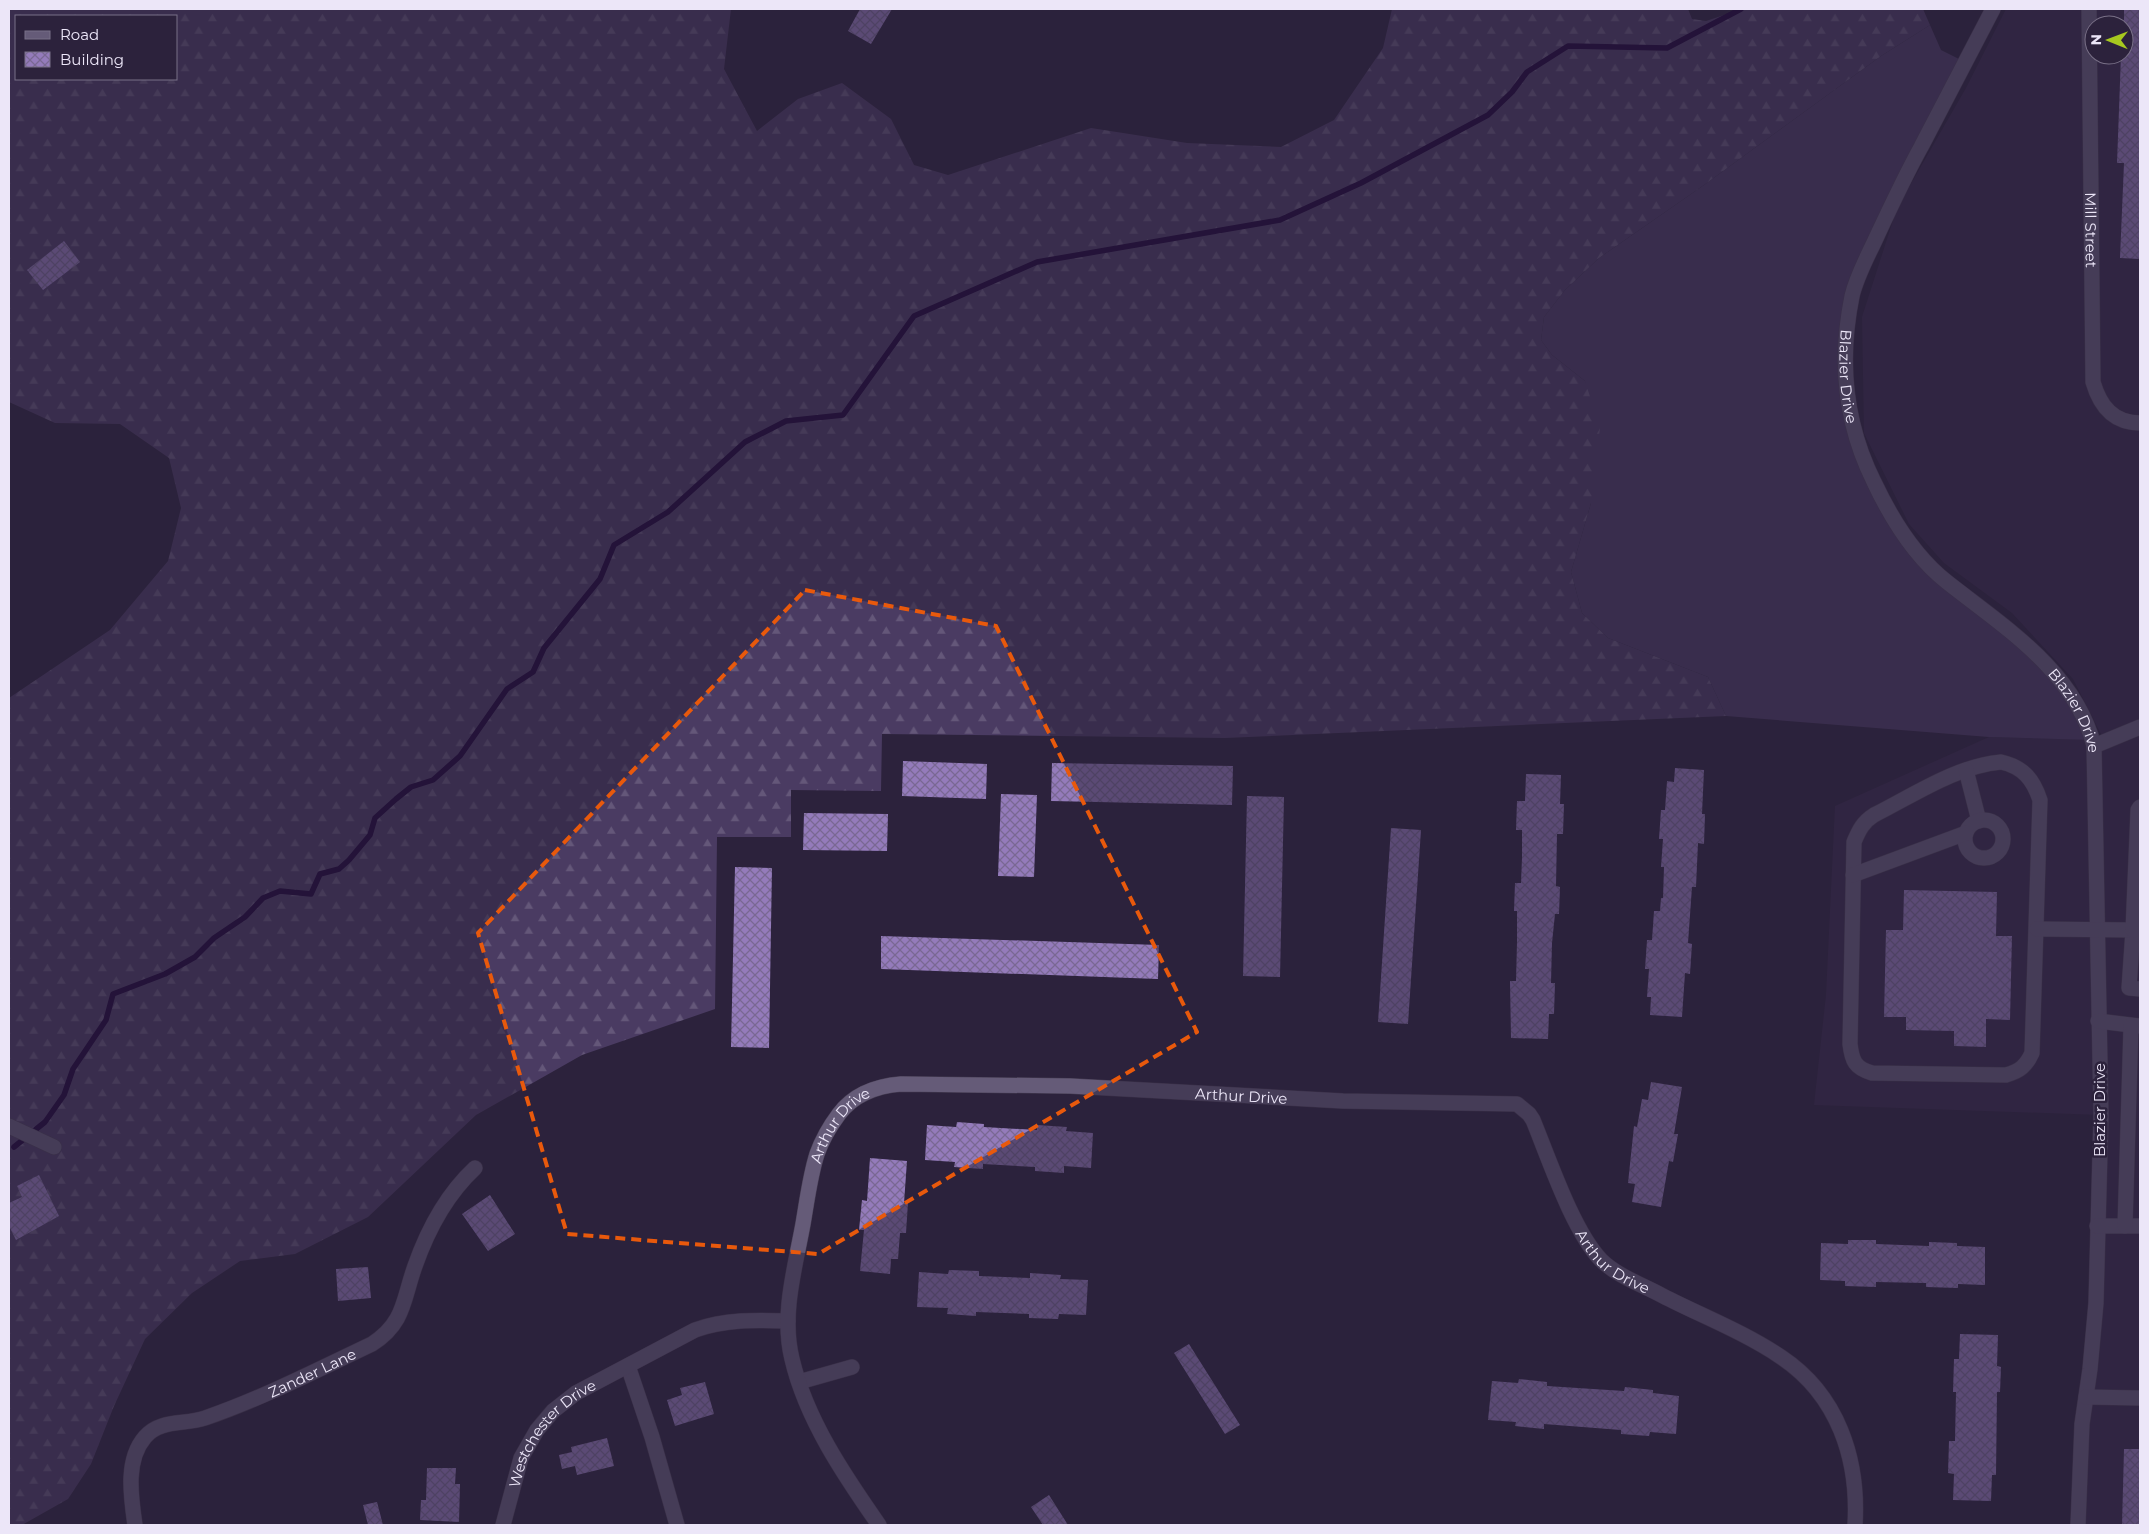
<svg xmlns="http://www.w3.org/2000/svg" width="2149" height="1534" font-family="Montserrat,sans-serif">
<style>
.built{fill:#362949;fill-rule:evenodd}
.grass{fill:#4a3b62}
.forest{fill:url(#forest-firs);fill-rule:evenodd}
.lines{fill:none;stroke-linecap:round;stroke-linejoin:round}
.stream{stroke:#1b0035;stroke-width:5.5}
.building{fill:url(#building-cross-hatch)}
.minor-casing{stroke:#494056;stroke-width:16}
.minor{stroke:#655b78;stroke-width:15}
.marked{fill:none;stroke:#e8590c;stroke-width:4;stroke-dasharray:10 6;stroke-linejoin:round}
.labels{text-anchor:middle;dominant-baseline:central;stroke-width:5;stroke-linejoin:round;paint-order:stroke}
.street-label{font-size:15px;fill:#ece6f8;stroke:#2c223c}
</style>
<defs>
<pattern id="forest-firs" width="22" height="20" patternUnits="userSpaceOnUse" patternTransform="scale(1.25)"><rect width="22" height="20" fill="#4a3b62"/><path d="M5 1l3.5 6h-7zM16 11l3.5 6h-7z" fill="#645779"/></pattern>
<pattern id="building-cross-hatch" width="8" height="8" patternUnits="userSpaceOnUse" patternTransform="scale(1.25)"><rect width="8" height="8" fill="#947bbb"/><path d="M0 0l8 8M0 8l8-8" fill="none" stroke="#796893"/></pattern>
</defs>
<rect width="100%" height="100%" fill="#2c223c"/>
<path class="built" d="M2006 9H2140V1525H2078L2101 1115 1814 1105 1826 995 1835 806 1989 737 2104 740 2073 679 2012 613 1944 563 1909 524 1864 433 1862 317 1897 208 1966 88ZM2094 25H2124V55H2094Z"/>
<path class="grass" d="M1930 25 1941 50 1965 62 1861 270 1846 343 1854 432 1920 553 2047 663 2092 740 1989 737 1726 716 1708 677 1608 638 1582 613 1571 572 1591 503 1585 381 1552 355 1541 340 1544 317 1565 290 1599 258 1704 185 1881 56Z"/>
<path class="forest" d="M9 9H731L724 69 757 131 798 99 842 83 891 119 914 165 948 175 1091 128 1187 143 1281 147 1334 120 1383 48 1392 9H1688L1692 19 1706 21 1742 9H1923L1930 25 1881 56 1704 185 1599 258 1565 290 1544 317 1541 340 1552 355 1585 381 1600 428 1591 503 1571 572 1582 613 1608 638 1708 677 1726 716 1225 738 882 734 881 791 791 790V837H717L715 1009 582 1055 476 1115 368 1217 295 1254 240 1261 192 1293 145 1339 114 1406 91 1464 68 1499 22 1525H9V698L110 630 168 561 181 508 169 458 120 424 55 423 9 402ZM16 16H176V79H16Z"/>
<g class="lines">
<path class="stream" d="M14 1147 45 1122 64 1095 73 1069 106 1020 113 994 165 974 195 957 214 938 245 917 263 898 280 891 311 894 320 874 339 869 349 860 370 835 375 818 396 799 411 787 433 780 460 756 507 689 533 672 544 648 600 579 614 545 668 512 745 442 786 421 843 415 914 316 1037 262 1280 220 1361 183 1488 115 1512 92 1527 72 1568 46 1667 48 1741 9"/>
</g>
<path class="building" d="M860 9H892L871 44 848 31Z
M2124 9H2140V259L2120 258 2124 163H2117L2121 55H2124Z
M64 241 80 262 43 290 27 270Z
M903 761 987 764 986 799 902 796Z
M1052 763 1233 766 1232 805 1051 801Z
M1675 768 1704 770 1702 814H1705L1704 844 1698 843 1696 887H1692L1688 943 1692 944 1690 974 1685 973 1682 1017 1650 1015 1651 997H1647L1649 969H1645L1647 940H1652L1654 911H1660L1661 898H1663L1664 867H1661L1663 839H1659L1661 810H1665L1667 781 1674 782Z
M1526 774 1561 775 1560 804H1564L1563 834H1557L1556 886 1560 887 1559 914H1555L1552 943 1551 983H1555L1554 1014H1549L1548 1039 1511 1038 1510 981H1516L1517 942V911H1514L1515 883H1521L1522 858V830H1516L1517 801H1525Z
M1001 794 1037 795 1034 877 998 876Z
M1247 796 1284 797 1280 977 1243 976Z
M804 813 888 814 887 851 803 850Z
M1391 828 1421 830 1408 1024 1378 1022Z
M735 867 772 868 769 1048 731 1047Z
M1904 890 1997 892 1996 936H2012L2010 1020 1986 1019V1047L1954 1046V1031L1906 1030V1017H1884L1886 930H1903Z
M881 936 1159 945 1158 979 881 969Z
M1651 1082 1682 1087 1674 1134H1678L1673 1162 1669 1161 1661 1207 1632 1202 1635 1184 1628 1183 1634 1126 1637 1127 1642 1099 1648 1100Z
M957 1122 984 1124V1127L1037 1130V1125L1067 1127 1066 1131 1093 1133 1091 1168 1064 1166V1173L1035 1171V1167L983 1164V1169L954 1167 955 1162 925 1160 927 1125 956 1127Z
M870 1158 907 1161 904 1203H908L906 1233H900L898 1259H891L890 1274 860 1271 864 1230H859L862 1200 867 1201Z
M39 1175 59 1216 16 1240 9 1226V1203L22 1197 17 1186Z
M490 1195 515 1234 488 1251 462 1214Z
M1848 1240H1876V1244L1929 1246V1242L1957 1243V1246L1985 1247V1285L1958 1284V1288L1926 1287V1283L1876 1282V1287L1845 1286V1281L1820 1280 1821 1243 1848 1244Z
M368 1267 371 1298 338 1301 336 1269Z
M949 1270 979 1271V1276L1030 1278V1273L1061 1275 1060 1279 1088 1280 1086 1315 1059 1314 1058 1319 1029 1318V1314L976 1312V1316L947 1314 948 1308 917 1307 919 1272 948 1274Z
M1960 1334 1998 1335 1997 1366 2001 1367 2000 1392H1997L1996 1475H1992L1991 1501 1953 1500 1954 1474 1948 1473 1949 1441H1955L1956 1392H1953L1954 1359H1959Z
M1189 1344 1240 1425 1225 1434 1174 1353Z
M1519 1379 1547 1382V1386L1624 1391 1625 1387 1653 1390V1393L1679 1396 1676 1434 1650 1432 1649 1436 1621 1434V1430L1544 1424V1429L1515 1426 1516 1422 1488 1420 1492 1381 1518 1383Z
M705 1382 714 1414 675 1426 667 1400 682 1395 680 1388Z
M607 1438 614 1466 577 1475 575 1466 562 1469 559 1455 572 1452 571 1447Z
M2124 1449H2140V1525H2122Z
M427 1468H456L455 1484H460L459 1522 420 1520 421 1500H426Z
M1049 1495 1068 1525H1043L1031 1507Z
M377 1502 383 1525H368L363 1505Z"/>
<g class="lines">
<defs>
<g id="minor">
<path id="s1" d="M1993 9C1969 55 1945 101 1921 147 1905 176 1891 206 1877 236 1868 256 1857 275 1852 296 1839 360 1845 424 1874 482 1891 518 1915 557 1947 582 2004 627 2075 671 2094 746L2101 1115 2096 1303 2090 1369 2082 1424 2078 1525"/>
<path id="s2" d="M2089 9 2093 382C2100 406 2113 423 2140 423"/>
<path d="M2094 746 2140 727"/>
<path d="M2001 762C2023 767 2033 779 2040 800L2032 1053C2026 1066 2020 1071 2006 1075L1872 1073C1855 1068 1852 1061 1850 1044L1854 842C1859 830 1863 822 1874 815 1914 795 1956 766 2001 762Z"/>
<path d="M1966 770 1979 821"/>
<circle cx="1984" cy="839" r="19"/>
<path d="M1853 875 1966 833"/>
<path d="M2037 929 2133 930 2129 988 2140 989"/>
<path d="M2133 930 2138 810 2140 807"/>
<path d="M2098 1021 2139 1026"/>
<path d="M9 1126 54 1147"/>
<path d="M2097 1226H2140"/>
<path d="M2125 1226 2131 1026"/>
<path d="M628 1366 652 1437 677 1525"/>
<path d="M799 1382 852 1367"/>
<path d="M2086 1397 2140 1398"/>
<path id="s3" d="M135 1525C131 1497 125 1460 145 1437 160 1419 185 1425 205 1418 263 1398 317 1370 372 1344 405 1323 403 1299 415 1266 428 1229 446 1195 475 1168"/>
<path id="s4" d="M503 1525 521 1458 537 1430 553 1411 576 1393 695 1330C725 1319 756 1320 788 1321"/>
<path id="s5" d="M879 1525C844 1475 806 1419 792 1359 781 1315 795 1268 803 1224 807 1201 810 1176 817 1154 822 1140 830 1126 839 1114 854 1094 876 1086 901 1084L1070 1086 1343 1101 1517 1104 1529 1114 1533 1120C1549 1159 1573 1231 1601 1260 1617 1276 1643 1285 1663 1296 1702 1316 1744 1332 1781 1357 1838 1395 1859 1459 1855 1525"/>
</g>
</defs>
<use href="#minor" class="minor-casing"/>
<use href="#minor" class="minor"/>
</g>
<path d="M0 0H2149V1534H0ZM805 590 996 626 1197 1032 818 1254 567 1234 478 933Z" fill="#2c223c" fill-opacity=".55" fill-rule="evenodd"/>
<path class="marked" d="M805 590 996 626 1197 1032 818 1254 567 1234 478 933Z"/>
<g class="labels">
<g class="street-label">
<text stroke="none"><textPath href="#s2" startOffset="221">Mill Street</textPath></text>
<text stroke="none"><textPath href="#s1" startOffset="401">Blazier Drive</textPath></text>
<text stroke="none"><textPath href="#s1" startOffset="820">Blazier Drive</textPath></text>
<text stroke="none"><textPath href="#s5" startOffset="854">Arthur Drive</textPath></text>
<text transform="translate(2099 1110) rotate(-90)">Blazier Drive</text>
<text stroke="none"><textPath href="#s5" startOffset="434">Arthur Drive</textPath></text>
<text stroke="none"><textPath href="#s5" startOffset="1319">Arthur Drive</textPath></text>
<text stroke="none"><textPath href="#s3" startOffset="272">Zander Lane</textPath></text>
<text stroke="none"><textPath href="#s4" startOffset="108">Westchester Drive</textPath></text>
</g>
</g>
<rect width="2149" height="1534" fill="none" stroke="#ece6f8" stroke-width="20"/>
<rect x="15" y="15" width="162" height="65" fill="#2c223c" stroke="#797087"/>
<rect x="25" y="31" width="25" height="8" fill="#655b78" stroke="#797087"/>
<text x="60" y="40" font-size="15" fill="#ece6f8">Road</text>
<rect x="25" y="52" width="25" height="15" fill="url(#building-cross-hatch)" stroke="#797087"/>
<text x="60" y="65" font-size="15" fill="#ece6f8">Building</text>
<g transform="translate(2109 40) rotate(271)"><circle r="24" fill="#2c223c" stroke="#797087"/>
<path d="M0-4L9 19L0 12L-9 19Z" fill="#a7c81f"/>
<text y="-8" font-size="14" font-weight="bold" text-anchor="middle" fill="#ece6f8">N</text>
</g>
</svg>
